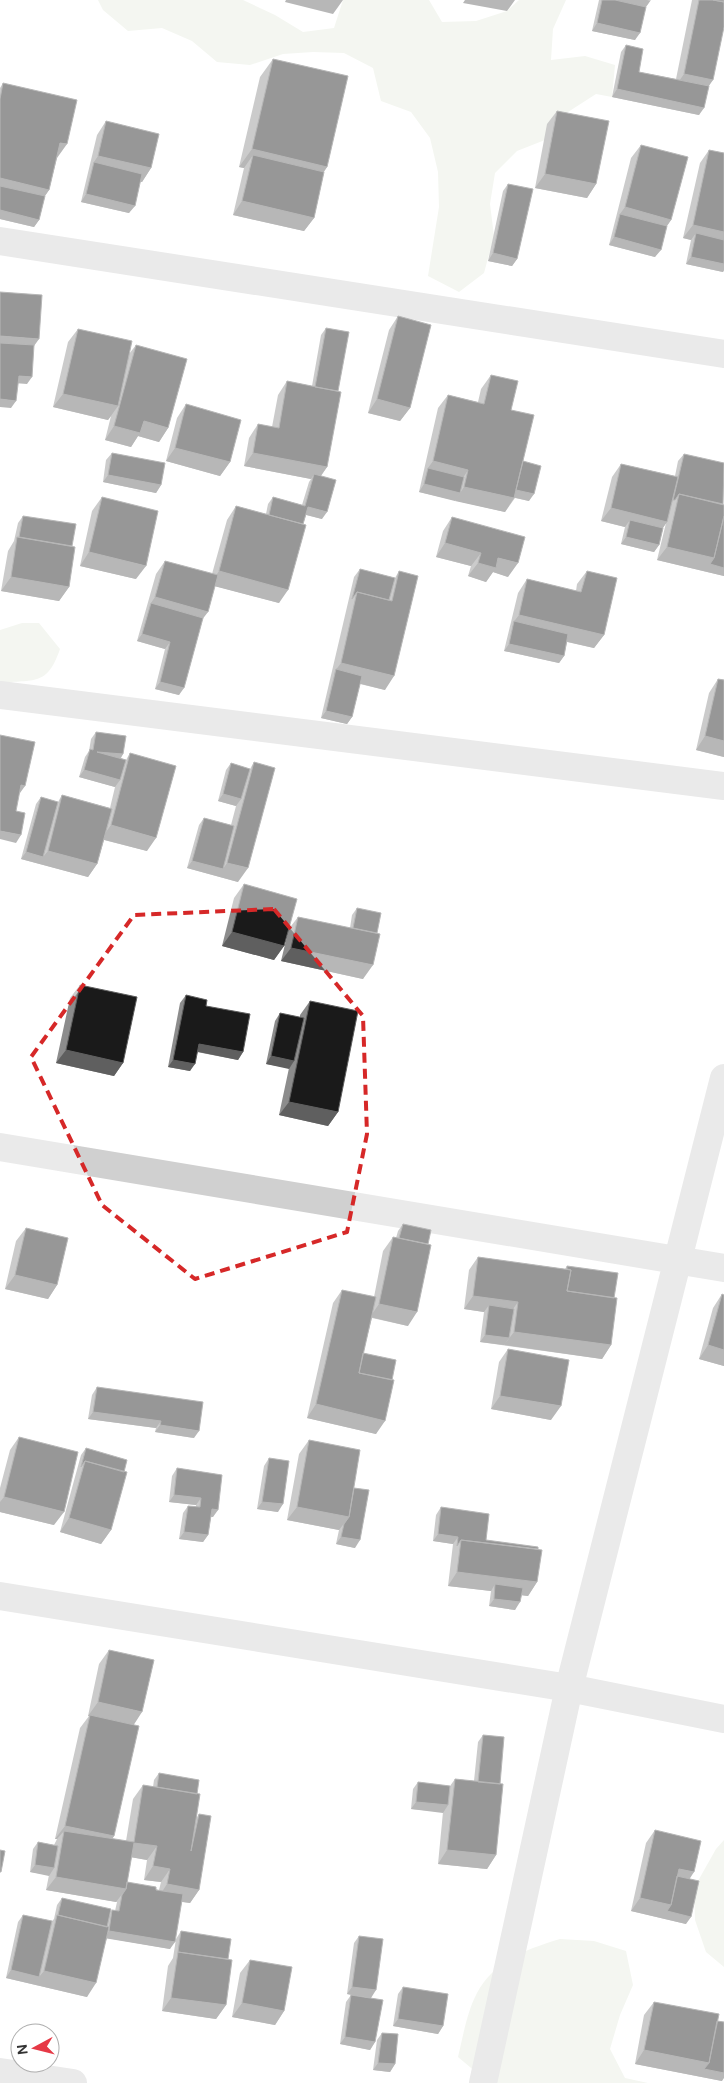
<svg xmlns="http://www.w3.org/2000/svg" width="724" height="2083" font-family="'DM Sans',sans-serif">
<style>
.green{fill:#e6ecdf}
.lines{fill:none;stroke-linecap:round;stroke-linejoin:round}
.street{stroke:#d0d0d0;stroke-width:28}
.wall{fill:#8c8c8c;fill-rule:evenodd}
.shaded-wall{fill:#5f5f5f}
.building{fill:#1a1a1a;stroke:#5f5f5f}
.marked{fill:none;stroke:#d62828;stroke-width:4;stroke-dasharray:10 6;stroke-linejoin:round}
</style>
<rect width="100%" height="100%" fill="#fff"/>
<path class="green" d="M98 0H243L275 15 303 32 334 28 343 0H429L442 22 476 21 507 11 519 0H566L553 29 551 60 585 56 615 65 612 97 596 94 568 112 550 138 517 151 495 173 490 204 494 236 484 273 459 292 428 276 439 207 438 172 430 138 411 112 381 101 373 68 344 53 313 52 283 54 250 65 217 62 192 41 162 28 128 31 103 10Z
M22 623H39L60 649C47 687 34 679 0 683V630Z
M724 1840V1967L706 1952 695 1920 694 1888 716 1849Z
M560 1939 594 1941 626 1951 633 1985 620 2015 610 2049 625 2078 648 2083H493L483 2078 458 2057C463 2036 467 2012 477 1993 494 1961 527 1949 560 1939Z"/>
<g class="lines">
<path class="street" d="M0 241 724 354
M0 695 724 786
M0 1147 724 1268
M0 1596 569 1688 724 1719
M0 2072 73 2083
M483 2083 569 1688 724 1078"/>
</g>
<path class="wall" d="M599 0H651L646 7 635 40 592 31Z
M692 0H724L709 86 699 115 612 97 621 52 626 45 639 72 676 79Z
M273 59 327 167 324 172 314 218 304 231 233 215 244 168 239 167 260 77Z
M3 83 57 158 49 190 45 196 39 220 34 227 0 219V88Z
M557 111 596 184 587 198 535 188 547 124Z
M106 121 151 168 142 182 140 181 129 213 81 202 97 135Z
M641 145 671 220 667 226 655 257 609 245 631 158Z
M709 150 724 153V270L723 272 686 264 691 240 683 238 700 163Z
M508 184 517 259 512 266 488 261 503 191Z
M398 316 410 408 400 421 368 413 389 330Z
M326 328 338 391 327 467 321 476 322 519 306 515 279 603 215 586 203 618 179 695 155 689 165 649 137 641 156 574 165 561 212 574 227 520 236 506 266 514 268 504 273 497 302 505 309 482 311 479 244 466 249 438 258 424 272 427 278 395 287 381 312 386 321 335Z
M78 329 129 354 136 345 168 428 159 442 138 436 131 447 105 440 111 416 108 420 53 407 68 342Z
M491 375 511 410 523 461 529 501 515 498 505 512 419 492 438 408 448 395 478 402 481 389Z
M186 404 230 462 220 476 166 461 177 418Z
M112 453 161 485 156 493 103 482 106 460Z
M684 454 724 505V576L657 560 666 523 663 528 659 545 654 552 621 544 625 527 601 521 612 477 621 464 675 476 678 461Z
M102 497 136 579 80 566 92 511Z
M23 516 72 546 69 587 59 601 1 591 8 551 14 541 18 523Z
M452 517 508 577 493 572 486 582 468 576 471 566 436 557 443 531Z
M360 569 395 578 399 571 385 690 360 684 352 717 347 724 321 718 354 577Z
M587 571 604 635 594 648 567 642 564 656 559 663 504 651 518 593 527 579 576 591 577 584Z
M718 679 724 680V757L696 750 709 693Z
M96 732 123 754 121 758 126 760 130 753 147 851 104 840 97 864 88 877 21 859 36 804 41 797 58 802 62 795 110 808 115 787 79 777 85 757 89 751 91 739Z
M254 762 238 882 187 868 199 825 204 818 231 825 236 806 218 801 226 770 231 763 250 769Z
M244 884 288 930 298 917 350 928 352 915 357 908 377 933 363 979 281 961 288 932 284 946 274 960 222 946 234 898Z
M80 985 123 1063 114 1076 56 1063 70 998Z
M186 995 206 1006 243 1052 238 1060 197 1052 190 1071 168 1067 180 1003Z
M310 1001 338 1112 328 1126 279 1115 289 1068 266 1064 275 1021 280 1013 300 1018V1015Z
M403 1224 408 1326 372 1318 363 1353 392 1380 376 1434 307 1418 333 1303 342 1290 374 1297 383 1251 393 1237 396 1238 398 1231Z
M26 1228 57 1285 48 1299 5 1289 16 1241Z
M478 1257 565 1269 567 1266 614 1298 611 1345 602 1359 480 1342 484 1312 464 1309 469 1270Z
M722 1294 724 1366 699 1359 713 1308Z
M508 1349 551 1420 491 1409 499 1362Z
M97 1387 194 1438 155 1432 156 1428 88 1419 92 1395Z
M19 1437 54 1525 0 1512V1488L10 1450Z
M309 1440 354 1488 355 1548 336 1544 339 1530 287 1520 299 1454Z
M86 1448 111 1530 101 1544 60 1532 81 1455Z
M269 1458 278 1512 257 1509 264 1466Z
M177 1468 222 1475 213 1517H211L208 1535 203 1542 179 1539 183 1513 188 1506 196 1507V1505L169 1502 172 1476Z
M441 1507 486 1540 537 1582 528 1596 521 1595 515 1610 489 1606 491 1591 448 1586 453 1544 433 1541 436 1515Z
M109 1650 133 1725 114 1836 112 1839 126 1841 133 1799 143 1785 153 1787 154 1780 159 1773 197 1794V1817L199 1814V1890L190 1903 182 1902 170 1949 107 1938 87 1997 6 1978 18 1922 23 1915 52 1921 54 1919 57 1905 62 1898 110 1914 112 1910 115 1911 117 1902 46 1890 49 1875 30 1872 33 1849 38 1842 54 1845 57 1839H55L80 1728 89 1716H88L99 1664ZM131 1857 147 1860 144 1880 161 1882 159 1890 127 1882Z
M483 1735 500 1784 496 1855 487 1869 438 1864 443 1812 411 1809 413 1789 418 1782 450 1786 455 1779 474 1781 478 1742Z
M655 1830 690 1879 686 1924 631 1911 646 1843Z
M181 1931 228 1959 226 2005 216 2019 162 2011 168 1966 173 1958 176 1939Z
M359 1936 371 1998 361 1996 375 2042 370 2050 340 2044 346 2002 351 1995 347 1994 354 1943Z
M250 1960 284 2011 275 2025 232 2017 240 1973Z
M403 1987 443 2026 438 2034 393 2026 398 1994Z
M654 2002 717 2021 722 2081 635 2064 644 2015Z
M382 2033 395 2064 390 2072 373 2070 377 2040Z"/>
<path class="shaded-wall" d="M286 0H343L333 14 285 2Z
M465 0H515L507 11 463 3Z
M602 0H647L650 1 641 14Z
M597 23 640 33 635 40 592 31Z
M684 74 713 80 704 93 675 87Z
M617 89 704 108 699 115 612 97Z
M60 143 67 144 57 158 51 156Z
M252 149 327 167 314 185 253 155 244 168 239 167Z
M98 156 151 168 142 182 92 170 94 162Z
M545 174 596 184 587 198 535 188Z
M0 178 49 190 40 203 0 194Z
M86 194 135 206 129 213 81 202Z
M242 201 314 218 304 231 233 215Z
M625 207 671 220 662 233 620 214Z
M0 210 39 220 34 227 0 219Z
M693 225 724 232V248L696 233 691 240 683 238Z
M614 237 661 250 655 257 609 245Z
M493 253 517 259 512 266 488 261Z
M691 257 724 264V270L723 272 686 264Z
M0 336 39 339 29 353 0 351Z
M19 376 32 377 27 384 14 383Z
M63 394 118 406 108 420 53 407Z
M0 399 16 401 11 408 0 407Z
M377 399 410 408 400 421 368 413Z
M144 421 168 428 159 442 138 436 131 447 105 440 114 426Z
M175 448 230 462 220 476 166 461Z
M253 453 327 467 317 481 314 474 311 479 244 466Z
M433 461 468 470 459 484 428 468Z
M108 475 161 485 156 493 103 482Z
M424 484 460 493 455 501 419 492Z
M464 487 514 498 505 512 455 501Z
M514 489 534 494 529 501 508 496Z
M308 507 327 512 322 519 303 514Z
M611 508 667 522 658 535 630 520 625 527 601 521Z
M626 537 659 545 654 552 621 544Z
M445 543 481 553 471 566 436 557Z
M667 547 714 558 724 568V576L657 560Z
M89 552 146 566 136 579 80 566Z
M498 558 518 563 508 577 493 572 486 582 468 576 478 563Z
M219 571 288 590 279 603 210 585Z
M11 577 69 587 59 601 1 591Z
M155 597 208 612 198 625 151 603Z
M519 615 604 635 594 648 512 629 514 621 509 628Z
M142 634 170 642 165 649 137 641Z
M509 644 564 656 559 663 504 651Z
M341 663 394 676 385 690 334 677 335 671Z
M160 682 184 688 179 695 155 689Z
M326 711 352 717 347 724 321 718Z
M705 736 724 741V757L696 750Z
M97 752 123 754 118 762Z
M84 770 120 780 115 787 79 777Z
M21 785 25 786 20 793 16 792Z
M223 794 241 799 236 806 218 801Z
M111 825 156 838 147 851 101 839Z
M0 831 21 835 16 843 0 839Z
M48 851 97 864 88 877 21 859 26 852 43 857Z
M192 861 223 869 227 863 248 868 238 882 187 868Z
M232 932 284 946 274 960 222 946Z
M291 948 373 965 363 979 281 961Z
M199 1044 243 1052 238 1060 194 1051Z
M66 1050 123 1063 114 1076 56 1063Z
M271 1056 294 1061 289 1069 266 1064Z
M173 1060 195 1064 190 1071 168 1067Z
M289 1102 338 1112 328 1126 279 1115Z
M15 1275 57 1285 48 1299 5 1289Z
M473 1296 518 1302 508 1316 489 1305 484 1312 464 1309Z
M379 1304 417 1312 408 1326 370 1317Z
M514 1332 611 1345 602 1359 504 1345Z
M485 1335 509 1338 504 1345 480 1342Z
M708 1345 724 1350V1366L699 1359Z
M500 1396 561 1406 551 1420 491 1409Z
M316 1404 385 1421 376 1434 307 1418Z
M93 1412 161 1421 156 1428 88 1419Z
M160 1425 199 1431 194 1438 155 1432Z
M174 1495 201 1498 196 1505 169 1502Z
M4 1497 64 1512 54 1525 0 1512V1502Z
M262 1502 283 1504 278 1512 257 1509Z
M297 1507 349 1517 339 1530 287 1520Z
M212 1509 218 1510 213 1517 207 1516Z
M69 1518 111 1530 101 1544 60 1532Z
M184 1532 208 1535 203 1542 179 1539Z
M438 1534 458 1537 453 1544 433 1541Z
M341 1537 360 1540 355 1548 336 1544Z
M457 1572 537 1582 528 1596 495 1592V1584L491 1591 448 1586Z
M494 1599 520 1602 515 1610 489 1606Z
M98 1702 142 1712 133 1726 88 1716Z
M416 1802 448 1805 443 1813 411 1809Z
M65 1826 114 1836 105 1850 64 1831 57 1839H55Z
M134 1843 157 1846 147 1860 124 1856Z
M447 1850 496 1855 487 1869 438 1864Z
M35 1865 54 1868 49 1876 30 1872Z
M153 1866 170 1869 161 1882 144 1880Z
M679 1869 694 1872 685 1886 673 1883Z
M56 1877 126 1889 116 1902 46 1890Z
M167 1884 199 1890 190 1903 158 1898Z
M640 1898 671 1905 691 1917 686 1924 631 1911Z
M109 1931 175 1942 170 1949 104 1938Z
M11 1970 39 1977 44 1971 96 1983 87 1997 6 1978Z
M352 1987 376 1990 371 1998 347 1994Z
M171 1998 226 2005 216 2019 162 2011Z
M242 2003 284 2011 275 2025 232 2017Z
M398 2019 443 2026 438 2034 393 2026Z
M345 2037 375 2042 370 2050 340 2044Z
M644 2050 709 2063 724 2073V2078L722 2081 635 2064Z
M378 2063 395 2064 390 2072 373 2070Z"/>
<path class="building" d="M602 0H615L646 7 640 33 597 23Z
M699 0H713L724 2V27L713 80 684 74Z
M713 0H724V2Z
M626 45 643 49 639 72 709 86 704 108 617 89Z
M273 59 348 76 327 167 252 149Z
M3 83 77 100 67 144 60 143 49 190 0 178V99Z
M557 111 609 121 596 184 545 174Z
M106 121 159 134 151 168 98 156Z
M641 145 688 157 671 220 625 207Z
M709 150 724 153V232L693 225Z
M253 155 324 172 314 218 242 201Z
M94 162 142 174 135 206 86 194Z
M508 184 533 189 517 259 493 253Z
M0 186 45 196 39 220 0 210Z
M620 214 667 226 661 250 614 237Z
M696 233 724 240V264L691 257Z
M0 292 42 295 39 339 0 336Z
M398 316 431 325 410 408 377 399Z
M326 328 349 332 338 391 315 387Z
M78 329 132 341 118 406 63 394Z
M0 343 34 345 32 377 19 376 16 401 0 399Z
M136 345 187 359 168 428 144 421 140 433 114 426Z
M491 375 518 381 511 410 534 415 514 498 464 487 468 470 433 461 448 395 484 404Z
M287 381 341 392 327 467 253 453 258 424 279 428Z
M186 404 241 420 230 462 175 448Z
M112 453 165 463 161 485 108 475Z
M684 454 724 463 723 504 679 494 675 500H673Z
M523 461 541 466 534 494 516 490Z
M621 464 678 477 667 522 611 508Z
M428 468 464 477 460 493 424 484Z
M314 474 336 480 327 512 308 507 303 524 269 515 273 497 305 506Z
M679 494 724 505V516L714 558 667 547Z
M102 497 158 511 146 566 89 552Z
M236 506 306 525 288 590 219 571Z
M23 516 76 524 72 546 19 537Z
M724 516V568L710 564 714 558Z
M452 517 525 537 518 563 498 558 496 568 478 563 481 553 445 543Z
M630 520 663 528 659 545 626 537Z
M17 537 75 547 69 587 11 577Z
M165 561 218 575 208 612 155 597Z
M360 569 395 578 389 600 357 592 352 599Z
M399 571 418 576 394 676 341 663 357 592 392 601Z
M587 571 617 578 604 635 519 615 527 579 581 592Z
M151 603 203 618 184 688 160 682 170 642 142 634Z
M514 621 568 634 564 656 509 644Z
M336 669 362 676 352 717 326 711Z
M718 679 724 680V741L705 736Z
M96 732 126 736 123 754 97 752 126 760 120 780 84 770 90 749 93 750Z
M0 735 35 742 25 786 21 785 16 811 25 813 21 835 0 831Z
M130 753 176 766 156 838 111 825Z
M254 762 275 768 248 868 227 863Z
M231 763 250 769 241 799 223 794Z
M62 795 112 809 97 864 48 851Z
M41 797 58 802 43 857 26 852Z
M204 818 234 826 223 869 192 861Z
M244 884 297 899 284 946 232 932Z
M357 908 381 913 377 933 353 928Z
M298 917 380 934 373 965 291 948Z
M80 985 137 997 123 1063 66 1050Z
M186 995 207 1000 206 1006 250 1014 243 1052 199 1044 195 1064 173 1060Z
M310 1001 358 1011 338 1112 289 1102Z
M280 1013 304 1018 294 1061 271 1056Z
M403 1224 431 1230 428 1244 399 1238Z
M26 1228 68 1238 57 1285 15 1275Z
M393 1237 431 1245 417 1312 379 1304Z
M478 1257 571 1270 567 1291 617 1298 611 1345 514 1332 518 1302 473 1296Z
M567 1266 618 1273 614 1298 567 1291 571 1270 567 1269Z
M342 1290 376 1297 359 1373 394 1380 385 1421 316 1404Z
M722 1294 724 1295V1350L708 1345Z
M489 1305 514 1309 509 1338 485 1335Z
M508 1349 569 1360 561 1406 500 1396Z
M363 1353 396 1360 392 1380 359 1373Z
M97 1387 203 1402 199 1431 160 1425 161 1421 93 1412Z
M19 1437 78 1452 64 1512 4 1497Z
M309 1440 360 1450 349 1517 297 1507Z
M86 1448 127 1460 124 1472 85 1461 81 1467Z
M269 1458 289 1461 283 1504 262 1502Z
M85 1461 127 1472 111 1530 69 1518Z
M177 1468 222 1475 218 1510 212 1509 208 1535 184 1532 188 1506 200 1507 201 1498 174 1495Z
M354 1488 369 1490 360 1540 341 1537 344 1524 349 1517Z
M441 1507 489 1514 486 1540 538 1547V1549L461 1540 457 1546 458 1537 438 1534Z
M461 1540 542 1550 537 1582 457 1572Z
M495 1584 523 1588 520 1602 494 1599Z
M109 1650 154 1660 142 1712 98 1702Z
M90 1715 139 1726 114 1836 65 1826Z
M483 1735 504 1737 500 1784 478 1782Z
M159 1773 199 1780 197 1794 157 1787Z
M455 1779 503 1784 496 1855 447 1850Z
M418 1782 450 1786 448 1805 416 1802Z
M143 1785 200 1794 191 1851 199 1814 211 1816 199 1890 167 1884 170 1869 153 1866 157 1846 134 1843 126 1889 56 1877 64 1831 134 1842Z
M655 1830 701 1841 694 1872 679 1869 671 1905 640 1898Z
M38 1842 58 1846 54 1868 35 1865Z
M0 1850 5 1851 1 1872H0Z
M677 1876 699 1881 691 1917 667 1911 671 1905Z
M127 1882 156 1887V1890L183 1894 175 1942 109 1931 112 1910 119 1911 122 1895 126 1889Z
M62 1898 111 1909 107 1927 58 1915Z
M23 1915 52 1921 39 1977 11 1970Z
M57 1915 109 1927 96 1983 44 1971Z
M181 1931 231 1939 228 1959 178 1952Z
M359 1936 383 1939 376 1990 352 1987Z
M178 1952 232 1960 226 2005 171 1998Z
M250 1960 292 1967 284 2011 242 2003Z
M403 1987 448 1994 443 2026 398 2019Z
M351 1995 383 2000 375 2042 345 2037Z
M654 2002 719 2014 709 2063 644 2050Z
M717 2021 724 2022V2073L704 2069 709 2063Z
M382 2033 398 2034 395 2064 378 2063Z"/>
<path d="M0 0H724V2083H0ZM274 909 363 1016 367 1134 347 1232 195 1279 102 1205 31 1057 134 915Z" fill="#fff" fill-opacity=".55" fill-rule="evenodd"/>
<path class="marked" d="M274 909 363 1016 367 1134 347 1232 195 1279 102 1205 31 1057 134 915Z"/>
<g transform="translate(35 2048) rotate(263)"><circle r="24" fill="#ffffff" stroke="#adadad"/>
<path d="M0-4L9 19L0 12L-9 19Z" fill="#e63946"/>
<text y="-8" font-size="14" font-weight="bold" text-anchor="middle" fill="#333333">N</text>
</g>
</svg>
